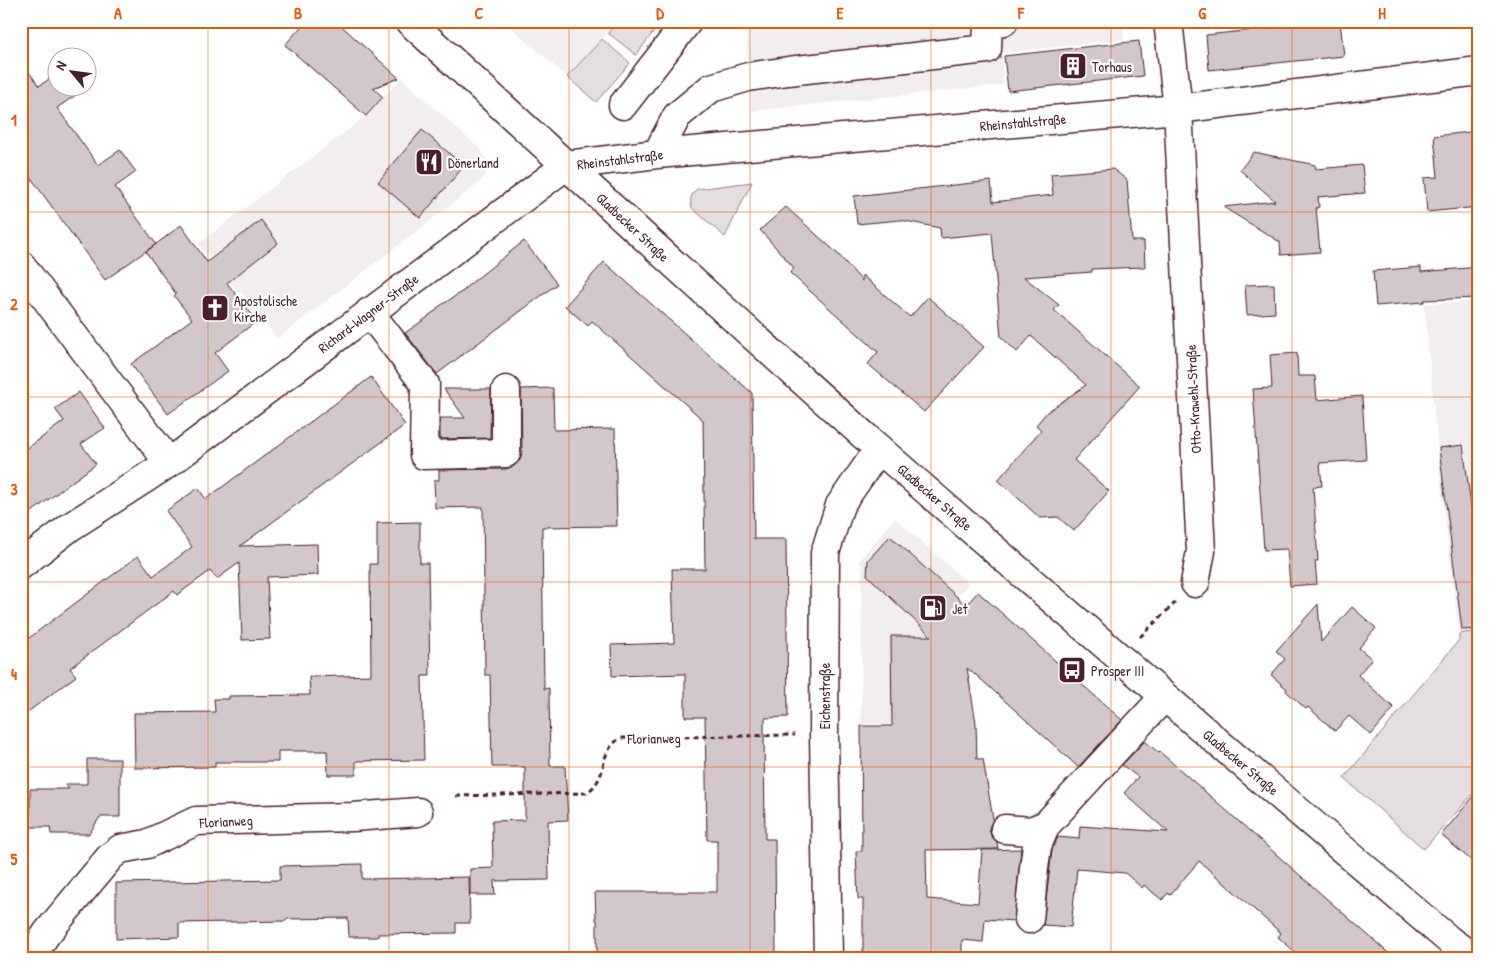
<svg xmlns="http://www.w3.org/2000/svg" width="1500" height="979" font-family="'Patrick Hand',sans-serif">
<style>
.built{fill:#f2eeef}
.green{fill:#e5dee0;stroke:#987e86}
.building{fill:#d2c7cb;stroke:#4a1f2b}
.lines{fill:none;stroke-linecap:round;stroke-linejoin:round}
.minor-casing{stroke:#4a1f2b;stroke-width:31}
.major-casing{stroke:#4a1f2b;stroke-width:31}
.path{stroke:#4a1f2b;stroke-width:3;stroke-dasharray:5 4;stroke-linecap:butt}
.minor{stroke:#fff;stroke-width:28}
.major{stroke:#fff;stroke-width:28}
.grid{fill:none;stroke:#e8590c;stroke-width:1;stroke-opacity:0.55}
.labels{text-anchor:middle;dominant-baseline:central;stroke-width:4.5;stroke-linejoin:round;paint-order:stroke}
.poi-label{font-size:14px;fill:#4a1f2b;stroke:#fff;text-anchor:start}
.street-label{font-size:14px;fill:#4a1f2b;stroke:#fff}
.neatline{fill:none;stroke:#e8590c;stroke-width:2}
.grid-label{font-size:16px;text-anchor:middle;font-weight:bold;fill:#e8590c}
</style>
<rect width="100%" height="100%" fill="#fff"/>
<filter id="ink" filterUnits="userSpaceOnUse"><feTurbulence type="fractalNoise" baseFrequency=".02" numOctaves="2"/><feDisplacementMap in="SourceGraphic" scale="10" xChannelSelector="R" yChannelSelector="G"/><feConvolveMatrix kernelMatrix="1 2 1 2 8 2 1 2 1" color-interpolation-filters="sRGB"/></filter>
<g filter="url(#ink)">
<path class="built" d="M504 21H618L567 77Z
M745 21H1123L1124 39 1002 53 1003 85 752 111Z
M401 78 480 149 486 158 487 168 485 176 478 184 277 339 241 292 239 293 198 244 365 117Z
M1479 301V631L1459 634 1442 495 1424 304Z
M895 518 969 584 930 629 928 724H861L862 566 859 561Z"/>
<path class="green" d="M618 21H662L636 55 608 33Z
M602 39 630 63 596 102 567 77Z
M752 182 725 237 692 208C689 200 691 194 697 189Z
M1479 631V787L1424 849 1344 778 1459 640V634Z"/>
<path class="building" d="M306 21H336L399 78 373 88 383 97 366 116 285 45Z
M1271 21H1340L1344 56 1209 70 1206 35 1272 28Z
M1139 41 1143 76 1008 91 1004 56Z
M21 61 39 86 58 73V88H86L57 108 98 165 120 150 136 172 115 187 156 244 105 280 21 164Z
M422 130 464 166 420 218 378 182Z
M1479 131V207L1427 212 1424 178 1438 177 1434 136Z
M1254 152 1315 165 1316 169 1362 165 1365 193 1318 197 1319 207 1316 208 1320 252 1281 255 1280 242 1223 207 1275 201 1240 170Z
M1113 169 1127 180 1132 241H1144L1145 267 1092 269V272L1024 277 1059 305 1054 310 1140 386 1074 460 1109 491 1074 531 1058 517 1040 518 998 480 1041 430 1036 425 1047 412 1086 385 1031 336 1017 352 1001 337 992 233 941 238 940 228 900 220 857 224 854 196 991 181 993 202 1053 195 1051 174Z
M786 207 837 253 862 281V275L910 317 928 297 984 347 924 412 868 364 878 352 790 273 794 268 760 230Z
M261 220 278 243 227 283 257 321 215 353 228 371 168 414 131 364 192 319 174 296 176 294 146 252 181 225 207 262Z
M524 241 557 284 437 374 405 333 428 317V316L438 309 437 308 466 289 465 288Z
M604 262 752 393 754 539H786L788 717 765 718V723H764L765 839H775L776 958H597V920H596L595 892H717V840H707L705 717H685V674L612 676 611 645 674 643 672 569H705L703 420 592 321 588 326 565 306Z
M1421 267V272L1479 267V298L1424 300V302L1376 306 1373 271Z
M1274 284 1275 313 1247 315 1245 285Z
M1297 353 1298 376H1315L1317 400 1362 396 1366 460 1320 463 1322 486 1313 487 1318 561H1315L1317 584 1290 586 1287 549 1264 550 1253 389 1272 388 1270 355Z
M371 377 405 425 240 546 317 544 318 575 267 577 270 639 242 640 239 563 217 579 210 571 177 595 174 591 70 668 76 676 21 717V644L138 556 153 576 192 547 166 511 198 488 206 499Z
M553 388 554 430 615 429 617 526 542 527 544 689 549 688 550 766H565L568 820 548 821 549 880 494 881 495 895H470V869L493 868 492 821 525 820V767H492L490 675H485L483 507 435 508 434 480H439V470L506 469 514 466 520 460 522 453 521 389Z
M444 389H491L490 438 440 439V418H465Z
M79 392 105 428 81 444 96 464 21 520V453L64 421 55 409Z
M1463 445 1479 567V629L1462 630 1439 448Z
M420 522V563H428L430 676H422L424 760 356 761V775H328L327 751H278V762H215V767L135 768 134 713 215 712 214 699H229V696L310 695 309 677 371 675 370 564H377V523Z
M890 536 966 605 978 592 1122 720 1078 767 975 674V675L967 668 976 723 977 759H983L993 819 989 828 991 836 997 842 998 849 926 850 927 899 978 903 982 850 1021 849 1014 921 985 919 983 942 962 940V958H863V899H858L856 851H862L861 726H892L891 636H931L867 575 868 560Z
M1318 604 1321 642 1352 607 1376 628 1359 648 1372 659 1358 675 1394 708 1371 735 1349 716 1335 731 1308 707 1306 709 1286 691 1287 689 1271 675 1285 659 1276 651Z
M1145 741 1159 753 1160 752 1394 958H1302L1278 937 1281 933 1199 861 1170 895 1168 893 1162 900 1144 885 1142 888 1125 873 1077 869 1071 927 1043 925 1052 850 1058 837 1079 839 1080 826 1168 832 1124 793 1138 777 1122 765Z
M87 759H120V817H100L89 834H51L50 827H30V789H69L65 784H87Z
M1479 790V867L1441 835Z
M362 864V879L469 877 470 923H456V933L378 934V937H349L348 918 286 919V921L179 923V937L116 939V883L280 880V866Z"/>
<g class="lines">
<defs>
<path id="minor" d="M1168 21 1178 109 1201 551 1195 583
M623 105 688 21
M657 154 677 116 711 88 748 77 788 71 987 49 988 23 1004 21
M21 265 169 463
M369 312 425 384 424 455 506 453V390
M21 565 70 527 169 463 567 165 657 154 1178 109 1479 71
M1005 829 1031 831 1046 825
M1029 919 1034 868 1037 846 1046 825 1164 697
M30 958 47 933 110 857 120 849 147 844 196 821 353 817 418 812
M828 958 824 735 825 553 840 505 879 449"/>
<path id="major" d="M409 21C565 164 720 308 878 448 1067 614 1258 777 1449 940L1474 958"/>
</defs>
<use href="#minor" class="minor-casing"/>
<use href="#major" class="major-casing"/>
<path class="path" d="M1140 637 1175 603
M456 796 586 793C589 791 593 788 595 785 608 768 598 755 620 738L795 735"/>
<use href="#minor" class="minor"/>
<use href="#major" class="major"/>
</g>
</g>
<path class="grid" d="M208 21V958M389 21V958M569 21V958M750 21V958M931 21V958M1111 21V958M1292 21V958M21 212H1479M21 397H1479M21 582H1479M21 767H1479"/>
<defs>
<symbol id="building-square" viewBox="-11 -11 22 22"><rect x="-9" y="-9" width="18" height="18" rx="4" fill="#4a1f2b" stroke="#fff"/><path d="M-4-6H4V6H1V3H-1V6H-4ZM-2.5-4.3h1.7v1.8h-1.7ZM.8-4.3h1.7v1.8H.8ZM-2.5-1h1.7V.8h-1.7ZM.8-1h1.7V.8H.8Z" fill="#fff"/></symbol>
<symbol id="restaurant-square" viewBox="-11 -11 22 22"><rect x="-9" y="-9" width="18" height="18" rx="4" fill="#4a1f2b" stroke="#fff"/><path d="M-5-6h1v4h1v-4h1v4h1v-4h1v5L-1.5 .5V6h-2V.5L-5-1ZM5-6V6H3V1.5H1.5Q1.5-4 5-6Z" fill="#fff"/></symbol>
<symbol id="church-square" viewBox="-11 -11 22 22"><rect x="-9" y="-9" width="18" height="18" rx="4" fill="#4a1f2b" stroke="#fff"/><path d="M-1.2-6h2.4v3.5h3.3v2.4h-3.3V6h-2.4V-.1h-3.3v-2.4h3.3Z" fill="#fff"/></symbol>
<symbol id="fuel-square" viewBox="-11 -11 22 22"><rect x="-9" y="-9" width="18" height="18" rx="4" fill="#4a1f2b" stroke="#fff"/><path d="M-5.5-6h7V0h2V4h1.3V-2.5L3-4.5l.8-.8L6-3V5H2.5V1h-1V6h-7ZM-4.2-4.7v3.2H.2V-4.7Z" fill="#fff"/></symbol>
<symbol id="bus-square" viewBox="-11 -11 22 22"><rect x="-9" y="-9" width="18" height="18" rx="4" fill="#4a1f2b" stroke="#fff"/><path d="M-5-6H5V4H4V6H2V4H-2V6H-4V4H-5ZM-3.5-4V0h7V-4ZM-3.5 1.2v1.5H-2V1.2ZM2 1.2v1.5H3.5V1.2Z" fill="#fff"/></symbol>
</defs>
<g fill-rule="evenodd">
<use href="#building-square" x="1057" y="50" width="32" height="32"/>
<use href="#restaurant-square" x="413" y="146" width="32" height="32"/>
<use href="#church-square" x="199" y="292" width="32" height="32"/>
<use href="#fuel-square" x="917" y="592" width="32" height="32"/>
<use href="#bus-square" x="1056" y="654" width="32" height="32"/>
</g>
<g class="labels">
<g class="poi-label">
<text x="1092" y="66">Torhaus</text>
<text x="448" y="162">Dönerland</text>
<text x="234" y="300">Apostolische<tspan x="234" dy="16">Kirche</tspan></text>
<text x="952" y="608">Jet</text>
<text x="1091" y="670">Prosper III</text>
</g>
<g class="street-label">
<text transform="translate(1023 122) rotate(-5)">Rheinstahlstraße</text>
<text transform="translate(620 159) rotate(-7)">Rheinstahlstraße</text>
<text transform="translate(633 227) rotate(43)">Gladbecker Straße</text>
<text transform="translate(368 313) rotate(-37)">Richard-Wagner-Straße</text>
<text transform="translate(1193 399) rotate(-93)">Otto-Krawehl-Straße</text>
<text transform="translate(935 497) rotate(41)">Gladbecker Straße</text>
<text transform="translate(824 696) rotate(-90)">Eichenstraße</text>
<text transform="translate(654 738) rotate(-1)">Florianweg</text>
<text transform="translate(1241 762) rotate(40)">Gladbecker Straße</text>
<text transform="translate(226 821) rotate(-3)">Florianweg</text>
</g>
</g>
<rect width="1500" height="979" fill="none" stroke="#fff" stroke-width="55"/>
<g transform="translate(72 72) rotate(299)"><circle r="24" fill="#ffffff" stroke="#b7a5aa"/>
<path d="M0-4L9 19L0 12L-9 19Z" fill="#4a1f2b"/>
<text y="-8" font-size="14" font-weight="bold" text-anchor="middle" fill="#4a1f2b">N</text>
</g>
<rect x="28" y="28" width="1444" height="924" class="neatline"/>
<g class="grid-label">
<text x="118" y="19">A</text>
<text x="298" y="19">B</text>
<text x="479" y="19">C</text>
<text x="660" y="19">D</text>
<text x="840" y="19">E</text>
<text x="1021" y="19">F</text>
<text x="1202" y="19">G</text>
<text x="1382" y="19">H</text>
<text x="14" y="126">1</text>
<text x="14" y="310">2</text>
<text x="14" y="495">3</text>
<text x="14" y="680">4</text>
<text x="14" y="865">5</text>
</g>
</svg>
